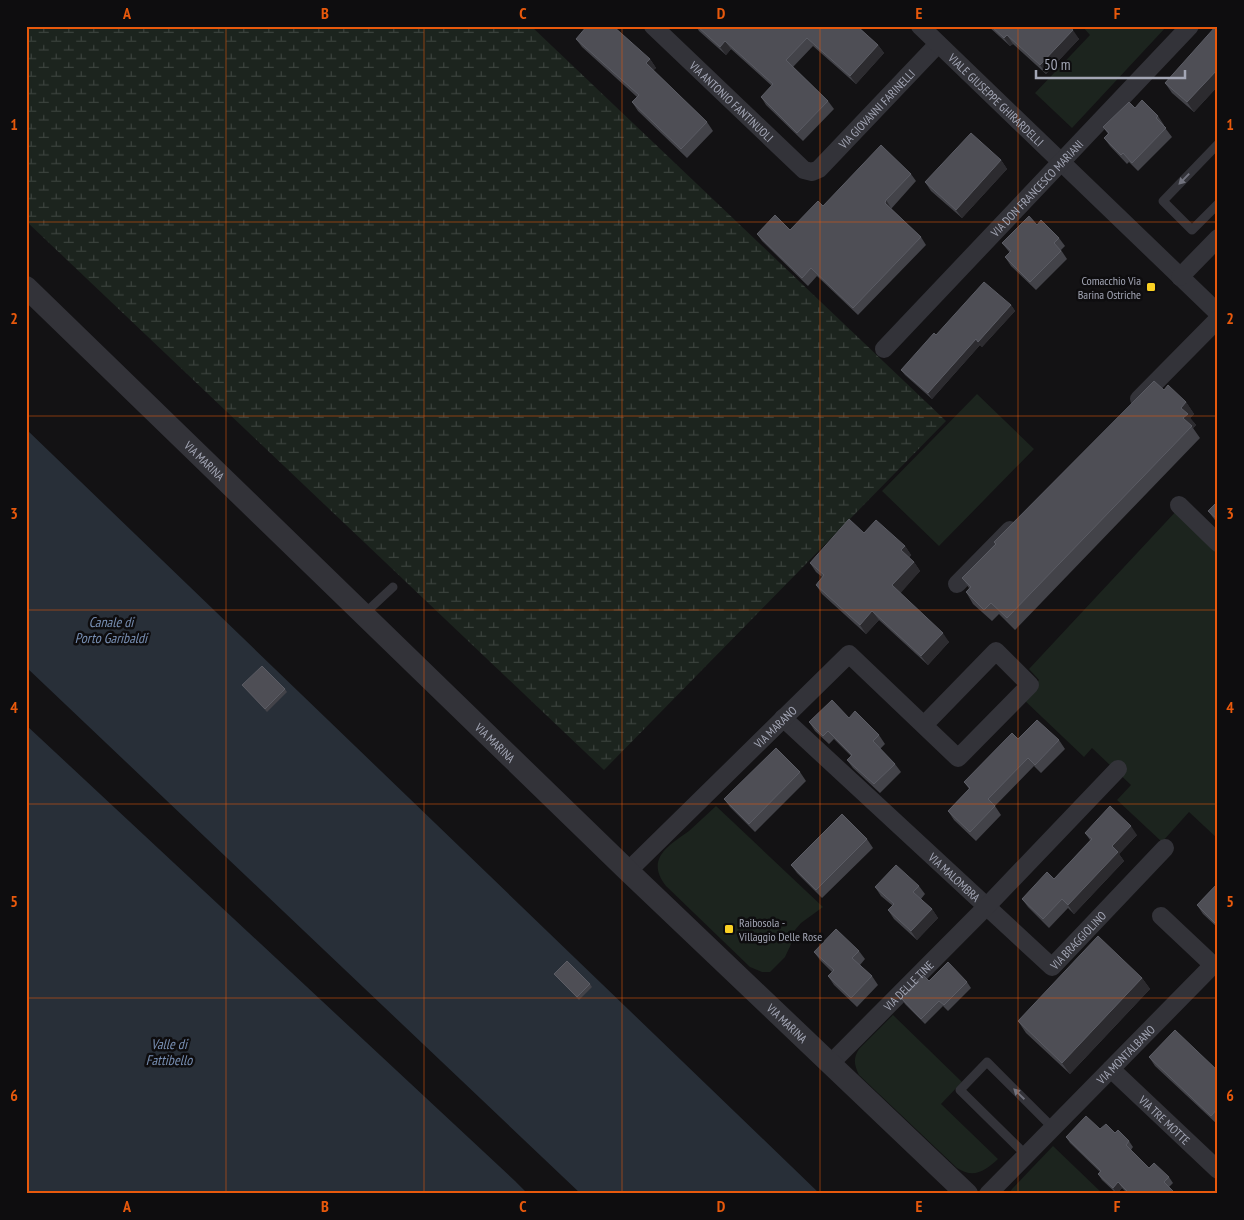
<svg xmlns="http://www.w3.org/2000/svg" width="1244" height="1220" font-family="'PT Sans Narrow',sans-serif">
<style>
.green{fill:#1c241e}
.wetland{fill:url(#wetland-marsh)}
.water{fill:#282f38}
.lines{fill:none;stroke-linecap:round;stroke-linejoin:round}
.service{stroke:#333339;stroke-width:9}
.minor{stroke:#333339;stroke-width:18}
.tertiary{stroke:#333339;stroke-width:22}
.wall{fill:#434349}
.shaded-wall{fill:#2c2b2f}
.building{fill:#4e4e55;stroke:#5b5c64}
.oneway{fill:#71727d}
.grid{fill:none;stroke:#e8590c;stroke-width:1;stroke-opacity:0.55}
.poi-dot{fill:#fbd123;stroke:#0e0d0f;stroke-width:2}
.labels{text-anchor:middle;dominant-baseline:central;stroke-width:5;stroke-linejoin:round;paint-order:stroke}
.street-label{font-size:12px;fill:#a3a6b5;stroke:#0e0d0f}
.poi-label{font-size:12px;fill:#a3a6b5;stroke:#0e0d0f;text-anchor:end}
.water-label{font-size:14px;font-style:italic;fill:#788fb3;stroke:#0e0d0f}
.neatline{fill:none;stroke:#e8590c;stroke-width:2}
.grid-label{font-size:16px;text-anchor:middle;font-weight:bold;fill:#e8590c}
</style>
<defs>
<pattern id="wetland-marsh" width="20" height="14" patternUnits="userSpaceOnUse" patternTransform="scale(1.25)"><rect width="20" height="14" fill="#1c241e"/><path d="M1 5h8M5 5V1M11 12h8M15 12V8" fill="none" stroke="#3a413c"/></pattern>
</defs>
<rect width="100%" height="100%" fill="#131214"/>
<path class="green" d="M1082 26H1167L1072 128 1035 93 1090 35Z
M977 394 1034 449 939 546 882 491Z
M1179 508 1218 546V839L1189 812 1162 842 1117 800 1131 785 1092 748 1084 757 1022 698 1039 680 1029 669Z
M716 806 823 907 801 923 795 930 794 938 785 957 770 972H762L750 967 666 886C645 859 668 846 689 831 698 823 707 814 716 806Z
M893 1015 962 1082 941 1104 998 1159C985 1171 974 1179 957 1168L859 1075C854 1065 853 1058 859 1049Z
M1053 1146 1103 1194H1009L1012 1189Z"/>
<path class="wetland" d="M26 26H531L946 421 604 770 26 221Z"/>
<path class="water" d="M26 429 820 1194H581L26 667Z
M26 725 515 1181 528 1194H26Z"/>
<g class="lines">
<path class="service" d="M1218 144 1163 201 1192 230 1218 204
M364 614 393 587
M1026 1155 960 1090 987 1062 1053 1128"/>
<g class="minor">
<path id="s1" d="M653 26 804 170 812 172 819 169 938 44"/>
<path id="s2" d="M920 26 1218 313"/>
<path d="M1180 277 1218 238"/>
<path id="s3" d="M884 349 1190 26"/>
<path d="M1139 399 1218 319"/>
<path d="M1179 505 1218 543"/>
<path d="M957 584 1010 530"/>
<path id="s4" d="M783 718 1052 967 1165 848"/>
<path id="s5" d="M628 871 849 654 958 758 1030 685 996 651 924 725"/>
<path id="s6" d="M830 1064 987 906 1118 769"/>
<path id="s7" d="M1111 1069 1218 1170"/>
<path id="s8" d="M988 1194 1213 965 1161 916"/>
</g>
<path class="tertiary" id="s9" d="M26 287 628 871 967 1194"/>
</g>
<path class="wall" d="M696 26H857L878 45 884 53 856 84 813 46 793 67 828 101 834 109 803 141 766 105 761 97 772 86 731 49 726 55 699 31Z
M988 26H1068L1079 39 1046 74 1013 44 1010 46Z
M1218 26V86L1194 112 1172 93 1165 83Z
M576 39 650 59 656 68 653 70 707 122 713 131 687 158 638 111 632 102 637 97 582 47Z
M1135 108 1158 116 1164 125H1163L1172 137 1138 171 1129 162 1127 164 1110 146 1104 138 1108 134 1103 127Z
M1001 160 1007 169 962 218 931 191 925 182Z
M911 174 916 181 891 209 921 237 926 245 858 315 817 276 808 286 762 241 757 234 790 230 823 206Z
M1037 225 1059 238 1065 246 1061 250 1067 259 1036 290 1011 266 1005 257 1010 253 1002 243Z
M1011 305 1015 311 982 347 980 345 932 399 905 375 901 370 936 335Z
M1164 390 1186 402 1194 414 1190 418 1196 425 1193 428 1200 438 1015 630 999 614 992 621 973 604 966 592 969 588 962 578 995 544 994 542Z
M1218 501V524L1208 511Z
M864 533 905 546 911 555 909 558 914 562 920 571 900 593 949 642 928 665 879 620 866 634 822 594 816 585 822 577 816 572 810 563Z
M242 685 285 689 287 692 267 712Z
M849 718 879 735 885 744 880 749 895 764 901 772 880 793 853 768 847 760 851 756 834 739 829 744 815 731 809 722Z
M1018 739 1059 740 1065 749 1041 773 1034 766 995 806 1001 815 976 841 954 820 948 811 969 789 964 782Z
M800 772 806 781 755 832 730 807 724 799Z
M1085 833 1137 835 1119 854 1124 861 1074 914 1068 908 1049 928 1028 907 1022 899 1054 879 1090 840Z
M867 839 873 848 822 898 797 873 791 865Z
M1218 883V928L1203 914 1197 905Z
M919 886 925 894 921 899 932 909 938 918 917 940 894 919 888 910 893 906 881 896 875 887Z
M859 951 865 959 860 965 872 976 878 985 857 1007 834 985 828 976 832 972 820 960 814 952Z
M554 974 590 984 592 987 579 1000Z
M1142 978 1150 989 1070 1074 1026 1033 1018 1021Z
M929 981 967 982 971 988 948 1011 943 1006 925 1024 905 1004 901 998Z
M1149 1057 1218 1071V1123L1217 1124 1155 1066Z
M1100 1129 1115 1133 1129 1141 1133 1147 1131 1150 1149 1168 1169 1177 1173 1183 1169 1187 1176 1194H1128L1122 1188 1117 1194 1102 1180 1098 1174 1100 1172 1070 1143 1066 1137Z"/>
<path class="shaded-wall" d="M1073 30 1079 39 1046 74 1040 65Z
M1007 35 1013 44 1010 46 1004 38Z
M725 41 731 49 726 55 720 47Z
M878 45 884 53 856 84 850 76Z
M650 59 656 68 652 72 646 63Z
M1218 69V86L1194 112 1187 102Z
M1001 160 1007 169 962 218 956 210Z
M886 200 891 208 890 211 885 203Z
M1011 305 1015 311 982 347 978 342Z
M976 339 980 345 932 399 928 393Z
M1186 402 1194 414 1190 418 1196 425 1193 428 1183 418 1181 408Z
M905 546 911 555 907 560 901 550Z
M914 562 920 571 899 595 892 585Z
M872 611 879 620 866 634 860 625Z
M943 633 949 642 928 665 921 656Z
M1131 826 1137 835 1119 854 1124 861 1074 914 1068 905 1112 846Z
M932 909 938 918 917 940 911 931Z
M1142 978 1150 989 1070 1074 1062 1063Z
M1118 1182 1122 1188 1117 1194 1113 1188Z"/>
<path class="building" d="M587 26H613L650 59 646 63 707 122 681 149 632 102 639 95 576 39Z
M697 26H857L878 45 850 76 807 38 786 60 828 101 797 133 761 97 773 84 725 41 720 47Z
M991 26H1068L1073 30 1040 65 1007 35 1004 38Z
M1216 26H1218V69L1187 102 1165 83Z
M1142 100 1158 116 1156 118 1166 128 1132 163 1123 153 1121 155 1104 138 1109 133 1103 127 1129 102 1135 108Z
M971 133 1001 160 956 210 925 182Z
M881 145 911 174 886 200 885 203 921 237 853 308 811 268 802 278 757 234 775 215 790 230 818 201 823 206Z
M1029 216 1037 225 1041 220 1059 238 1054 243 1061 251 1030 282 1005 257 1011 251 1002 243Z
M984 282 1011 305 978 342 976 339 928 393 901 370 934 333 936 335Z
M1154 381 1164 390 1168 385 1186 402 1181 408 1188 414 1183 418 1192 426 1007 618 991 603 984 610 966 592 971 587 962 578 996 544 994 542Z
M1218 501V520L1208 511Z
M849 519 864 533 876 520 905 546 901 550 914 562 892 585 943 633 921 656 872 611 860 625 816 585 824 575 810 563Z
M262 666 285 689 265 709 242 685Z
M832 700 849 718 855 711 879 735 873 741 895 764 874 784 847 760 852 755 828 731 823 736 809 722Z
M1037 720 1059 740 1035 765 1028 758 988 799 995 806 970 832 948 811 970 788 964 782 1012 733 1018 739Z
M776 748 800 772 749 824 724 799Z
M1110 806 1131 826 1112 846 1118 852 1068 905 1062 899 1043 919 1022 899 1047 872 1054 879 1092 839 1085 833Z
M842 814 867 839 816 890 791 865Z
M896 865 919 886 913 892 932 909 911 931 888 910 894 904 875 887Z
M1218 883V926L1197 905Z
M836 929 859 951 852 958 872 976 851 998 828 976 834 970 814 952Z
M1098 936 1142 978 1062 1063 1018 1021Z
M567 961 590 984 577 997 554 974Z
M948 962 967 982 944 1005 939 1001 921 1019 901 998 923 975 929 981Z
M1175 1030 1218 1071V1108L1211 1116 1149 1057Z
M1086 1116 1100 1129 1106 1124 1115 1133 1118 1130 1129 1141 1126 1145 1149 1168 1154 1163 1169 1177 1164 1182 1173 1191 1170 1194H1130L1118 1182 1113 1188 1098 1174 1101 1171 1066 1137Z"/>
<defs><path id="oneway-solid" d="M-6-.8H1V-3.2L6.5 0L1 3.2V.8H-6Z" transform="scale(1.25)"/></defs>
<g class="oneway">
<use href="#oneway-solid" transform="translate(1184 179) rotate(134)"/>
<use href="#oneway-solid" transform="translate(1019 1094) rotate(-136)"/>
</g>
<path class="grid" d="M226 26V1194M424 26V1194M622 26V1194M820 26V1194M1018 26V1194M26 222H1218M26 416H1218M26 610H1218M26 804H1218M26 998H1218"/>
<g class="poi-dot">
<rect x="1146" y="282" width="10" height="10" rx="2.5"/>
<rect x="724" y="924" width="10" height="10" rx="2.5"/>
</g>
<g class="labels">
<g class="street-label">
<text stroke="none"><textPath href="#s2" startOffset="106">VIALE GIUSEPPE GHIRARDELLI</textPath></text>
<text stroke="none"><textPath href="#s1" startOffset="109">VIA ANTONIO FANTINUOLI</textPath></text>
<text stroke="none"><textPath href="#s1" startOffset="308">VIA GIOVANNI FARINELLI</textPath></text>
<text stroke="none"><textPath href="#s3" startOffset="222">VIA DON FRANCESCO MARIANI</textPath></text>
<text stroke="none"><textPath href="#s9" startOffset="249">VIA MARINA</textPath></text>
<text stroke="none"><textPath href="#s5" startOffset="206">VIA MARANO</textPath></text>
<text stroke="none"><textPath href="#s9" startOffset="654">VIA MARINA</textPath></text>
<text stroke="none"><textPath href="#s4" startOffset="234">VIA MALOMBRA</textPath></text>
<text stroke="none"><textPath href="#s4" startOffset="404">VIA BRAGGIOLINO</textPath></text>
<text stroke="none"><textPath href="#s6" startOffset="111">VIA DELLE TINE</textPath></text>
<text stroke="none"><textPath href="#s9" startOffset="1059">VIA MARINA</textPath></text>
<text stroke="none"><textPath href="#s8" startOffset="196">VIA MONTALBANO</textPath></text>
<text stroke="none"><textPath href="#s7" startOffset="74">VIA TRE MOTTE</textPath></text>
</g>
<g class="poi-label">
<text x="1141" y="280">Comacchio Via<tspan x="1141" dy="14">Barina Ostriche</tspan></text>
<text x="739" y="922" text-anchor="start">Raibosola -<tspan x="739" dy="14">Villaggio Delle Rose</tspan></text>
</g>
<g class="water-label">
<text x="111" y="622">Canale di<tspan x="111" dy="16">Porto Garibaldi</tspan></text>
<text x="169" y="1044">Valle di<tspan x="169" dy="16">Fattibello</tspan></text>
</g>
</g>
<rect width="1244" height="1220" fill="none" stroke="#0e0d0f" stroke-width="55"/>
<path d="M1036 70v8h149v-8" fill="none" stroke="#a3a6b5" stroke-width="2.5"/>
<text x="1044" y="70" font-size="15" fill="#a3a6b5" stroke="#0e0d0f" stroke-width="4" paint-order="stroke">50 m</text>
<rect x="28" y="28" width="1188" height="1164" class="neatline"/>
<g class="grid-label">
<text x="127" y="19">A</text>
<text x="325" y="19">B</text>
<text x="523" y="19">C</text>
<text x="721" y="19">D</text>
<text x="919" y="19">E</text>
<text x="1117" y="19">F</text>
<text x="14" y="130">1</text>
<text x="1230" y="130">1</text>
<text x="14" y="324">2</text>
<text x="1230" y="324">2</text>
<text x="14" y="519">3</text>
<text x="1230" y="519">3</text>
<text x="14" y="713">4</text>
<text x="1230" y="713">4</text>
<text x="14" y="907">5</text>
<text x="1230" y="907">5</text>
<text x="14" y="1101">6</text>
<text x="1230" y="1101">6</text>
<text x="127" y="1212">A</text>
<text x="325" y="1212">B</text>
<text x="523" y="1212">C</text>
<text x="721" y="1212">D</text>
<text x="919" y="1212">E</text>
<text x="1117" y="1212">F</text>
</g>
</svg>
